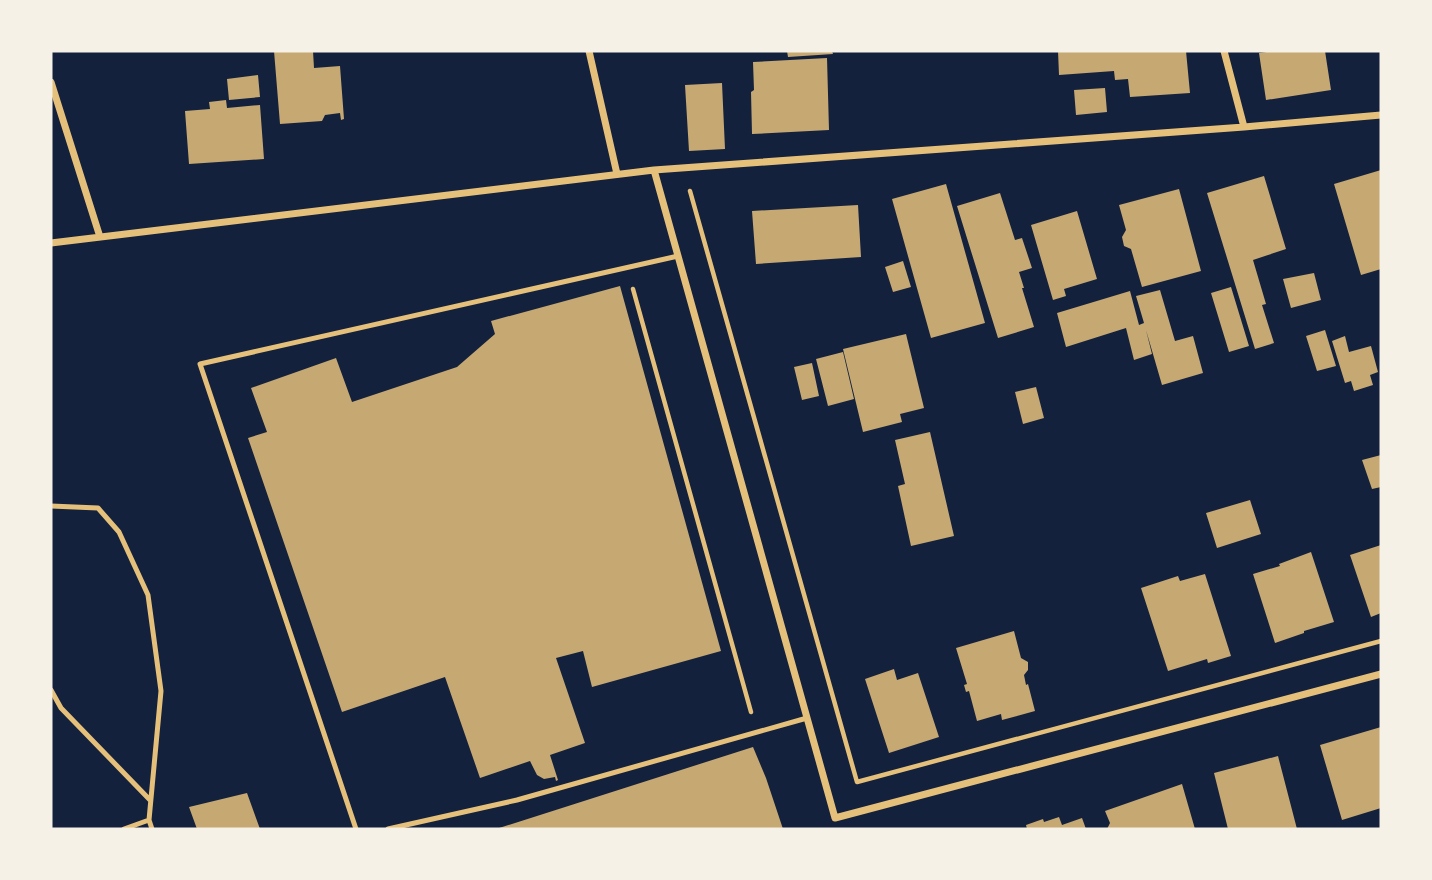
<svg xmlns="http://www.w3.org/2000/svg" width="1432" height="880" font-family="'Source Serif 4',serif">
<style>
.building{fill:#c6a872}
.lines{fill:none;stroke-linecap:round;stroke-linejoin:round}
.path{stroke:#e5c07b;stroke-width:4.5}
.service{stroke:#e5c07b;stroke-width:5}
.minor{stroke:#e5c07b;stroke-width:7}
</style>
<rect width="100%" height="100%" fill="#14213d"/>
<path class="building" d="M274 51H313L314 68 340 66 344 119 341 120 340 113 325 115 322 121 280 124Z
M787 51H832L833 54 788 57Z
M1058 51H1186L1190 93 1130 97 1128 79 1115 80 1114 71 1059 75Z
M1274 51H1325L1331 90 1266 100 1259 53Z
M827 58 829 130 752 134 751 92 754 90 753 62Z
M258 75 260 97 229 100 227 79Z
M722 83 725 149 689 151 685 85Z
M1105 88 1107 112 1076 115 1074 90Z
M226 100 227 108 260 105 264 159 189 164 185 111 210 109 209 102Z
M1381 170V269L1361 275 1334 184Z
M1264 176 1286 249 1253 260 1266 304 1262 305 1274 343 1255 349 1207 193Z
M946 184 985 323 931 338 892 199Z
M1179 189 1201 271 1142 287 1131 249 1124 246 1122 237 1126 230 1119 205Z
M1000 193 1015 240 1022 238 1032 268 1019 272 1024 288H1022L1034 327 998 338 957 206Z
M858 205 861 257 756 264 752 211Z
M1077 211 1097 279 1064 289 1066 296 1053 300 1031 225Z
M903 261 911 287 893 292 885 267Z
M1314 273 1321 300 1291 308 1283 279Z
M620 286 721 651 592 687 583 651 556 658 585 743 550 755 558 780 556 781 555 777 544 779 537 775 530 761 480 778 445 677 342 712 248 438 267 432 251 388 336 358 352 402 457 367 495 334 491 321Z
M1231 287 1249 346 1229 352 1211 293Z
M1160 290 1175 341 1193 336 1203 373 1162 385 1146 330 1152 354 1134 360 1126 328 1066 347 1057 313 1130 291 1139 325 1144 323 1136 296Z
M1325 330 1336 366 1317 371 1306 336Z
M906 334 924 408 900 414 902 422 863 432 843 349Z
M1345 336 1349 352 1371 346 1378 372 1370 375 1373 385 1354 391 1351 381 1345 383 1332 341Z
M843 352 854 399 828 406 816 359Z
M812 363 819 396 802 400 794 367Z
M1036 387 1044 418 1023 424 1015 392Z
M930 432 954 536 911 546 898 486 905 484 895 440Z
M1381 455V487L1372 489 1362 460Z
M1250 500 1261 534 1217 548 1206 513Z
M1381 545V613L1371 617 1350 555Z
M1311 552 1334 622 1304 631V633L1275 643 1253 574 1280 566 1279 564Z
M1205 574 1231 656 1208 663 1207 659 1168 671 1141 588 1178 576 1180 581Z
M1014 631 1021 658 1028 662V670L1024 675 1026 685 1028 684 1035 711 1002 720 1001 714 977 721 969 691 966 692 964 685 967 684 956 648Z
M894 669 897 680 918 673 939 737 889 753 865 679Z
M1381 727V808L1342 820 1320 745Z
M753 747 766 778 783 829H496Z
M1278 756 1297 829H1228L1214 773Z
M1182 784 1195 829H1107L1110 823 1105 811Z
M247 793 260 829H197L189 807Z
M1059 817 1062 825 1082 818 1086 829H1027L1026 825 1043 819 1044 822Z"/>
<g class="lines">
<path class="path" d="M690 191 857 782 1381 641
M633 289 751 712"/>
<path class="service" d="M51 506 98 508 119 532 148 595 161 691 149 820
M51 690 61 708 150 800
M124 829 149 820 152 829
M356 829 200 364 678 256
M388 829 517 800 807 718"/>
<path class="minor" d="M589 51 617 174
M1224 51 1244 127
M51 82 100 237
M654 170 835 818 1381 674
M51 243 654 170 1244 127 1381 115"/>
</g>
<rect width="1432" height="880" fill="none" stroke="#f6f1e7" stroke-width="105"/>
</svg>
